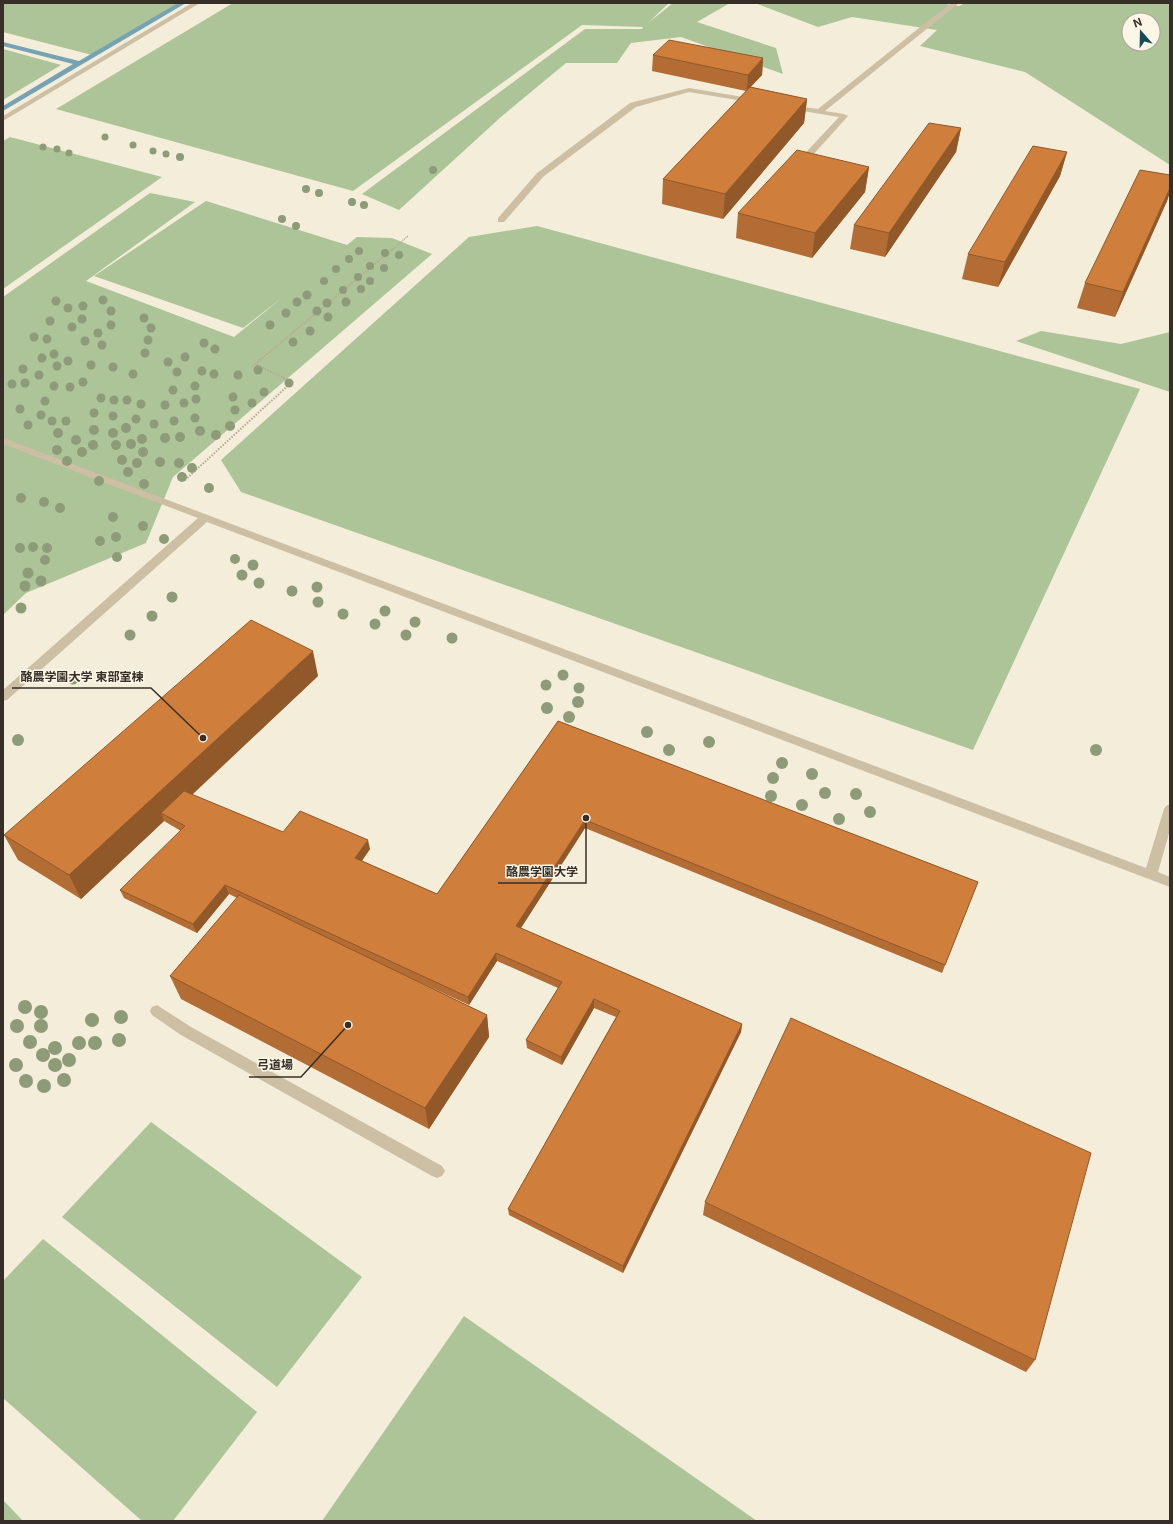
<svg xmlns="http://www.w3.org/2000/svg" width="1173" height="1524" font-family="Inter,'Noto Sans JP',sans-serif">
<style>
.green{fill:#acc498;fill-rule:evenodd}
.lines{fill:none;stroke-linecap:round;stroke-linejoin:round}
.stream{fill:#76a3b3;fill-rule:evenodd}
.path-far1{stroke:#b8a98f;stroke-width:1.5;stroke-dasharray:1 1;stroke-linecap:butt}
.path{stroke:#b8a98f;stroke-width:2;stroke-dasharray:1.5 1.5;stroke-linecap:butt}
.minor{fill:#ccbfa4;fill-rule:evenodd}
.tree{fill:#8e9b78}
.wall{fill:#b26c34}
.shaded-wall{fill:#91582a}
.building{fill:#cf7e3c;stroke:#91582a}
.leader{fill:none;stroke:#372f27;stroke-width:1.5}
.callout-dot{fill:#372f27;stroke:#fbf6e6;stroke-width:1.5}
.callout-label{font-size:12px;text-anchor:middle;font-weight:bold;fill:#372f27;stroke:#fbf6e6;stroke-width:3;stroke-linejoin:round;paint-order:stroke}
</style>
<rect width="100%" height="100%" fill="#f3edd9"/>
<path class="green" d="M3 3H180L92 55 3 32Z
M233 3H669L648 23 673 3H730L697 22 776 48 783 74 681 37 631 43 617 63H566L502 116 399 210 362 194 585 29H642L643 27 582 25 353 191 56 109Z
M755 3H938L959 6 965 3H1170V165L1025 72 920 46 937 30 852 17 818 27ZM1129 20H1153V44H1129Z
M3 49 61 65 3 100Z
M10 137 162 177 3 289V141Z
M150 193 195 202 86 281 234 337 283 297 243 328 94 276 206 201 347 245 357 237 392 238 432 254 173 477 146 543 26 593 3 615V297Z
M537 226 1140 389 973 750 241 492 221 460 469 237Z
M1041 331 1121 344 1170 332V392L1016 341Z
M151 1122 362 1277 277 1387 62 1217Z
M43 1239 257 1412 173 1521H142L3 1398V1281Z
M464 1316 757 1521H322Z
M3 1500 23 1521H3Z"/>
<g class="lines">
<path class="stream" d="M178 3H186L3 111V106L73 64 3 46V42L79 61Z"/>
<path class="path-far1" d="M392 250 408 236"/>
<path class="path" d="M185 480 292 382 255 364 393 249"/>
<path class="minor" d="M192 3H200L3 121V116Z
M952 3H959L825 111 844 114 848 116 803 166H797V162L839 117 791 109 787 107 788 105 818 109 929 20Z
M689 88 755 99 759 101 755 103 689 92 636 107 543 177 504 222H498V218L537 173 630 103Z
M3 438 1146 868 1164 809 1166 806 1170 804V830L1158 872 1170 877V887L207 522 7 700 3 701V690L198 518 3 444Z
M157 1005 191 1027 442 1166 445 1171 442 1176 437 1178 432 1176 181 1035 152 1015 150 1011 152 1007Z"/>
</g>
<g class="tree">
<circle cx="105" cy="137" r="3.5"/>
<circle cx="133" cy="145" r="3.5"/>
<circle cx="43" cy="147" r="3.5"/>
<circle cx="57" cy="149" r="3.5"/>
<circle cx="153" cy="151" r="3.5"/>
<circle cx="69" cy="153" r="3.5"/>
<circle cx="166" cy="154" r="3.5"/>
<circle cx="180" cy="157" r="4"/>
<circle cx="433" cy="170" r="4"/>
<circle cx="306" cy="189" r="4"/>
<circle cx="319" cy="193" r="4"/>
<circle cx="352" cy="202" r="4"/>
<circle cx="364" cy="205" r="4"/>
<circle cx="282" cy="219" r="4"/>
<circle cx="296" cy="226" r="4"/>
<circle cx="359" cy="251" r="4"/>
<circle cx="385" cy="253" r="4"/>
<circle cx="399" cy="255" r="4"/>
<circle cx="349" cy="259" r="4"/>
<circle cx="370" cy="266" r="4"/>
<circle cx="384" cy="268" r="4"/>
<circle cx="336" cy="269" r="4"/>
<circle cx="358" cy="277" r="4"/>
<circle cx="324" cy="281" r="4"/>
<circle cx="370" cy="281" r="4"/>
<circle cx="361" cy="289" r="4"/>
<circle cx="343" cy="290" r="4"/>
<circle cx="307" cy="295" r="4.5"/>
<circle cx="103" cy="300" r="4.5"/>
<circle cx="56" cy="301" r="4.5"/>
<circle cx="297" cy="302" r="4.5"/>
<circle cx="346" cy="302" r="4.5"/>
<circle cx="327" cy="303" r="4.5"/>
<circle cx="83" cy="306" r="4.5"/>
<circle cx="68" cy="308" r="4.5"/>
<circle cx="111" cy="311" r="4.5"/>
<circle cx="317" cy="311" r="4.5"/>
<circle cx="286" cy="313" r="4.5"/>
<circle cx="328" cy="317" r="4.5"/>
<circle cx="144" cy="318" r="4.5"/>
<circle cx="82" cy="319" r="4.5"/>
<circle cx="50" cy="321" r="4.5"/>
<circle cx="111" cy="325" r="4.5"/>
<circle cx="270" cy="325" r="4.5"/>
<circle cx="72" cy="327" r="4.5"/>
<circle cx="151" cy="328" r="4.5"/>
<circle cx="310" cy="331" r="4.5"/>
<circle cx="98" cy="333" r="4.5"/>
<circle cx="34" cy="337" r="4.5"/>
<circle cx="47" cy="339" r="4.5"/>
<circle cx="148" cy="340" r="4.5"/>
<circle cx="85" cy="341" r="4.5"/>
<circle cx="293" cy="342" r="4.5"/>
<circle cx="204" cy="343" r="4.5"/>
<circle cx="102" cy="345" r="4.5"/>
<circle cx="215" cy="349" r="4.5"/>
<circle cx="145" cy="353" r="4.5"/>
<circle cx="54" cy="354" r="4.5"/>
<circle cx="185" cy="357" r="4.5"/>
<circle cx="42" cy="358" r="4.5"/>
<circle cx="68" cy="361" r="4.5"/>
<circle cx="168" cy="362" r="4.5"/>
<circle cx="91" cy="365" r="4.5"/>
<circle cx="57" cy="366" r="4.5"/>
<circle cx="113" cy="367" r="4.5"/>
<circle cx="23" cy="369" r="4.5"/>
<circle cx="258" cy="370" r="4.5"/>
<circle cx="202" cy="371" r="4.5"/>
<circle cx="177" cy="372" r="4.5"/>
<circle cx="133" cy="374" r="4.5"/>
<circle cx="214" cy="374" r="4.5"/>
<circle cx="39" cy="375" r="4.5"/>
<circle cx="238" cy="375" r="4.5"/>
<circle cx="83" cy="382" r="4.5"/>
<circle cx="25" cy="383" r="4.5"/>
<circle cx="289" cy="383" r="4.5"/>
<circle cx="12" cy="384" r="4.5"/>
<circle cx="54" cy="386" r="4.5"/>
<circle cx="195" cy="386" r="4.5"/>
<circle cx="70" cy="387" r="4.5"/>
<circle cx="173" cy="390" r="4.5"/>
<circle cx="264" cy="392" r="4.5"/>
<circle cx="233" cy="397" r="4.5"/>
<circle cx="101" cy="398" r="4.5"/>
<circle cx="196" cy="399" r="4.5"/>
<circle cx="114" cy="400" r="4.5"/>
<circle cx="127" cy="400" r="4.5"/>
<circle cx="45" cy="401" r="4.5"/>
<circle cx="184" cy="403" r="4.5"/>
<circle cx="252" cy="403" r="4.5"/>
<circle cx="141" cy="404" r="4.5"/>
<circle cx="165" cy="405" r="4.5"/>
<circle cx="20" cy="409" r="4.5"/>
<circle cx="235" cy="410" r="4.5"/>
<circle cx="94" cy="413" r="4.5"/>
<circle cx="41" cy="415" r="4.5"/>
<circle cx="113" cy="416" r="4.5"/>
<circle cx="195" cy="418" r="4.5"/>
<circle cx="136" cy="419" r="4.5"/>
<circle cx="52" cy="421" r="4.5"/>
<circle cx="66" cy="421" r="4.5"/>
<circle cx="174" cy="421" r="4.5"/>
<circle cx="154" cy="424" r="4.5"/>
<circle cx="28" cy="425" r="4.5"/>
<circle cx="230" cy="426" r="5"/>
<circle cx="126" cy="428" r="5"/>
<circle cx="94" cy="430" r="5"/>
<circle cx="200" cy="431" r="5"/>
<circle cx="58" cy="433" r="5"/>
<circle cx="113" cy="433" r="5"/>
<circle cx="216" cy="435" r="5"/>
<circle cx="180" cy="437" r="5"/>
<circle cx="165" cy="438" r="5"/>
<circle cx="142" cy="439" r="5"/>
<circle cx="76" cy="440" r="5"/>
<circle cx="131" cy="444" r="5"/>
<circle cx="93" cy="445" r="5"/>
<circle cx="116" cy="445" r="5"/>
<circle cx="57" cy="450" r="5"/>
<circle cx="82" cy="452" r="5"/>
<circle cx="143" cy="452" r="5"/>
<circle cx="122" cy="460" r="5"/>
<circle cx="67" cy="461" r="5"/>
<circle cx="160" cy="462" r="5"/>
<circle cx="137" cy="463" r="5"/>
<circle cx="179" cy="463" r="5"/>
<circle cx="192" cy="468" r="5"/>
<circle cx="128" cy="472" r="5"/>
<circle cx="182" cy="477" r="5"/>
<circle cx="99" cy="481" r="5"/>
<circle cx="144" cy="484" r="5"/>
<circle cx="209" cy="488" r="5"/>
<circle cx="21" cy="498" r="5"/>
<circle cx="44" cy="502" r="5"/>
<circle cx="60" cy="508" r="5"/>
<circle cx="113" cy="517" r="5"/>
<circle cx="143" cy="526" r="5"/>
<circle cx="116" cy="537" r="5"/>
<circle cx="164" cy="539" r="5"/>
<circle cx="100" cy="541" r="5"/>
<circle cx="33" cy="547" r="5"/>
<circle cx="20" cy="548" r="5"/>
<circle cx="47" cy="548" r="5"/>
<circle cx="117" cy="557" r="5"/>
<circle cx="235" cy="559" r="5"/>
<circle cx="45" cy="560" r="5"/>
<circle cx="253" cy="565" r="5.5"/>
<circle cx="28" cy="573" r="5.5"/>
<circle cx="242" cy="575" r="5.5"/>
<circle cx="41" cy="581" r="5.5"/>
<circle cx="259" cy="583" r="5.5"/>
<circle cx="25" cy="586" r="5.5"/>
<circle cx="317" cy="587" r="5.5"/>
<circle cx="292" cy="591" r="5.5"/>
<circle cx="172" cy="597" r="5.5"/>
<circle cx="318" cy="602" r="5.5"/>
<circle cx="21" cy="608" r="5.5"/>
<circle cx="385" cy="611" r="5.5"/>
<circle cx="343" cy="614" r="5.5"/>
<circle cx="152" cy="616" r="5.5"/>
<circle cx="415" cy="622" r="5.5"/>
<circle cx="375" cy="624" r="5.5"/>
<circle cx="130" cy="635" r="5.5"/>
<circle cx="406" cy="635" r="5.5"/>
<circle cx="452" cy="638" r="5.5"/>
<circle cx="563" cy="675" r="5.5"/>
<circle cx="73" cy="679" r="5.5"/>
<circle cx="546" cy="685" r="5.5"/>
<circle cx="579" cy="688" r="5.5"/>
<circle cx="578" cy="702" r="6"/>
<circle cx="547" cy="708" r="6"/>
<circle cx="569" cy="717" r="6"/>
<circle cx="647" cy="732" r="6"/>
<circle cx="18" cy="740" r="6"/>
<circle cx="709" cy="742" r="6"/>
<circle cx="669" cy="750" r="6"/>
<circle cx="1096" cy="750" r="6"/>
<circle cx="782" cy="763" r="6"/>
<circle cx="812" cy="774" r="6"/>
<circle cx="773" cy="778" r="6"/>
<circle cx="825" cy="793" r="6"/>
<circle cx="856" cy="794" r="6"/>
<circle cx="771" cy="796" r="6"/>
<circle cx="802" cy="805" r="6"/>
<circle cx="870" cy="812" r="6"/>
<circle cx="839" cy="819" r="6"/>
<circle cx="25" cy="1007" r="7"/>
<circle cx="41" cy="1012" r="7"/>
<circle cx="121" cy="1017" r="7"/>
<circle cx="92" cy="1020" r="7"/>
<circle cx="17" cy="1026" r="7"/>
<circle cx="41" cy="1026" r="7"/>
<circle cx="119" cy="1040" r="7"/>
<circle cx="30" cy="1042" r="7"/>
<circle cx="79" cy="1043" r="7"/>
<circle cx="95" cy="1043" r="7"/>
<circle cx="55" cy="1048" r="7"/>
<circle cx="43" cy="1055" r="7"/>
<circle cx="69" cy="1060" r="7"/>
<circle cx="16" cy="1065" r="7"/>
<circle cx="55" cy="1065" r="7"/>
<circle cx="64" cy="1080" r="7"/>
<circle cx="26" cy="1081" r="7"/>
<circle cx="44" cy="1086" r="7"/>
</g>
<path class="wall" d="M653 55 763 58 762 75 750 87 807 99 804 123 723 219 662 204 663 179 746 91 652 71Z
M961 128 956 152 885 257 850 249 854 225Z
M1067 152 1060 176 998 287 962 279 968 254Z
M869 167 865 192 812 258 736 238 738 213Z
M1170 175V192L1167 201 1115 317 1077 308 1085 283Z
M318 676 192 795 283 832 370 849 362 861 437 894 558 721 978 882 942 973 585 828 521 928 742 1024 741 1032 623 1273 509 1215 508 1209 616 1017 594 1008 562 1065 527 1048 526 1040 558 988 497 961 469 1005 415 980 487 1015 489 1037 429 1129 181 999 170 976 237 898 229 894 197 933 124 898 120 890 181 831 164 821 81 899 18 860 4 835Z
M705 1202 1035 1360 1026 1372 703 1215Z"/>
<path class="shaded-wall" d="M763 58 762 75 747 91 748 75Z
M807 99 804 123 723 219 725 194Z
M961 128 956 152 885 257 889 233Z
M1067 152 1060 176 998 287 1005 262Z
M869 167 865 192 812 258 815 233Z
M1170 188V192L1167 201 1115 317 1123 292Z
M313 651 318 676 168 817 161 813 164 821 81 899 69 875Z
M585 820V828L517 934 516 926Z
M368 840 370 849 357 867 355 858Z
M225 885 229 894 197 933 193 924Z
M496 953 497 961 469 1005 468 997Z
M594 999V1008L562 1065 561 1057Z
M487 1015 489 1037 429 1129 425 1108Z
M742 1024 741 1032 623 1273V1266Z"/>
<path class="building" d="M669 40 763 58 748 75 653 55Z
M750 87 807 99 725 194 663 179Z
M929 123 961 128 889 233 854 225Z
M1033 146 1067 152 1005 262 968 254Z
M797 150 869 167 815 233 738 213Z
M1140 170 1170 175V188L1123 292 1085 283Z
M251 620 313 651 69 875 4 835Z
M558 721 978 882 945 965 585 820 516 926 742 1024 623 1266 508 1209 620 1011 594 999 561 1057 526 1040 562 982 496 953 468 997 225 885 193 924 120 890 185 826 161 813 184 791 283 832 300 811 368 840 355 858 437 894Z
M239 895 487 1015 425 1108 170 976Z
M791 1018 1091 1153 1035 1360 705 1202Z"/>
<path class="leader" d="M203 738L151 688H12M586 818L586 883H498M348 1025L301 1077H249"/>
<g class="callout-dot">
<circle cx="203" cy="738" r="4"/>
<circle cx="586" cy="818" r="4"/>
<circle cx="348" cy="1025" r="4"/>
</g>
<g class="callout-label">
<text x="82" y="681">酪農学園大学 東部室棟</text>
<text x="542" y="876">酪農学園大学</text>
<text x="275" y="1069">弓道場</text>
</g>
<rect width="1173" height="1524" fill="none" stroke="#372f27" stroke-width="8"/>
<g transform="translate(1141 32) rotate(340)"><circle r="19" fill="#fbf6e6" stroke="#ada69a"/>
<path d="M0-3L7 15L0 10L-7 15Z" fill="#194a5c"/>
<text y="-6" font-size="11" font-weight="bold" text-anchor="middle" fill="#372f27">N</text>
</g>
</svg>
